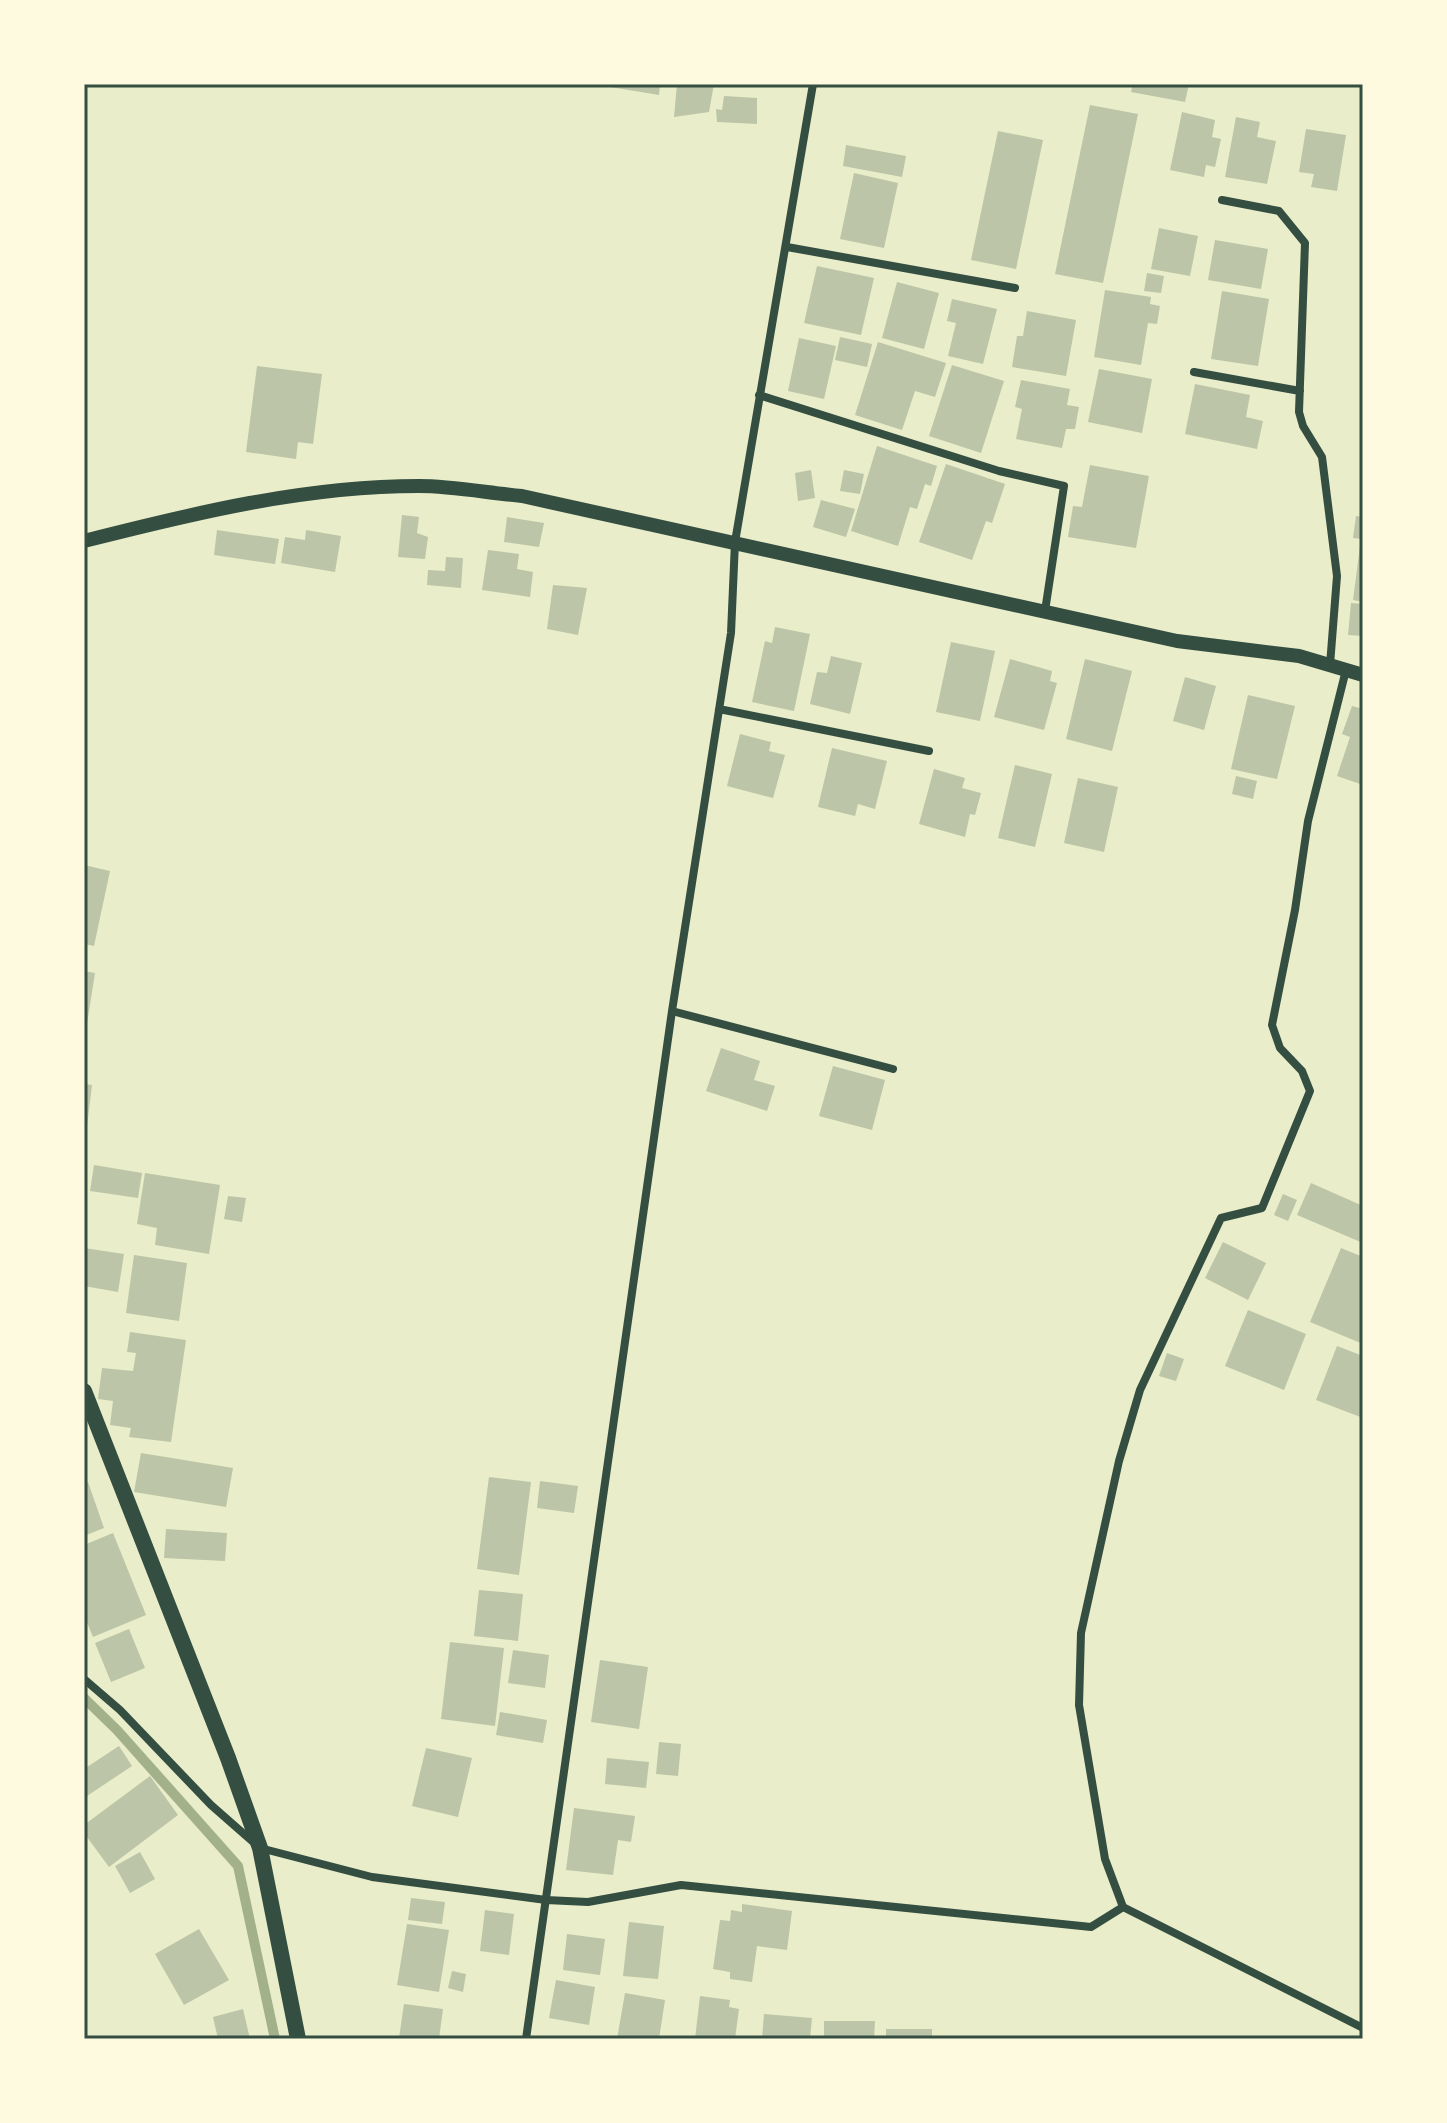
<svg xmlns="http://www.w3.org/2000/svg" width="1447" height="2123" font-family="Overpass,sans-serif">
<style>
.lines{fill:none;stroke-linecap:round;stroke-linejoin:round}
.stream{stroke:#a3b18a;stroke-width:10}
.building{fill:#bcc5a7}
.minor{stroke:#344e41;stroke-width:8}
.tertiary{stroke:#344e41;stroke-width:14}
.secondary{stroke:#344e41;stroke-width:16}
.neatline{fill:none;stroke:#344e41;stroke-width:3}
</style>
<rect width="100%" height="100%" fill="#e9edc9"/>
<g class="lines">
<path class="stream" d="M84 1698 117 1730 238 1866 275 2039"/>
</g>
<path class="building" d="M592 84H660L659 95Z
M677 84H714L709 112 674 117Z
M1133 84H1189L1185 102 1131 92Z
M724 96 757 98V124L717 122 716 109 722 110Z
M1090 105 1138 114 1103 283 1055 274Z
M1182 112 1215 120 1212 137 1221 139 1215 167 1206 165 1204 177 1170 170Z
M1236 117 1260 122 1257 137 1276 141 1267 184 1225 177Z
M1306 129 1346 135 1337 191 1311 187 1314 174 1299 172Z
M998 131 1043 140 1016 269 971 260Z
M846 145 906 156 902 177 843 166Z
M854 173 898 183 884 248 840 239Z
M1159 228 1198 236 1190 276 1151 269Z
M1215 240 1268 249 1261 289 1208 280Z
M817 266 874 278 861 335 804 323Z
M1147 273 1164 276 1161 293 1144 291Z
M897 282 939 293 924 349 882 338Z
M1105 290 1151 297 1150 304 1160 306 1157 324 1148 323 1141 365 1094 357Z
M1222 291 1269 299 1258 366 1211 359Z
M952 299 997 309 983 364 948 356 956 323 947 321Z
M1027 311 1076 320 1066 376 1012 367 1017 336H1023Z
M840 337 872 344 867 367 835 360Z
M799 338 836 346 824 399 788 391Z
M878 342 946 363 935 397 915 391 902 430 855 415Z
M952 365 1004 381 981 453 929 436Z
M257 366 322 374 313 444 298 442 296 459 246 452Z
M1099 369 1152 379 1142 433 1088 422Z
M1021 380 1070 389 1067 405 1079 407 1075 429H1066L1062 448 1016 439 1022 409 1015 407Z
M1195 384 1250 395 1246 417 1263 421 1257 449 1185 434Z
M877 446 937 466 931 486 925 484 917 509 910 507 898 546 851 531Z
M946 464 1005 484 992 523 986 521 972 560 919 542Z
M1090 465 1149 476 1136 548 1068 537 1073 506 1082 507Z
M811 470 815 498 798 501 795 473Z
M844 470 864 474 860 494 840 491Z
M821 500 855 509 846 537 813 527Z
M402 515 419 517 417 533 428 537 425 559 398 557Z
M1356 516 1363 517V602L1353 600 1361 539 1353 538Z
M507 517 544 523 539 547 504 542Z
M217 530 279 539 275 564 214 555Z
M306 530 341 536 335 572 281 563 285 537 305 540Z
M488 550 519 554 517 569 533 572 530 597 482 590Z
M446 557 463 558 461 588 427 585 428 570 445 571Z
M553 585 587 588 578 635 547 629Z
M1351 603 1363 604V636L1348 635Z
M775 627 810 634 794 711 752 702 765 641 772 643Z
M951 642 995 651 980 721 936 712Z
M831 656 862 663 850 714 810 704 817 672 827 673Z
M1010 659 1052 671 1050 681 1057 683 1044 730 994 717Z
M1085 659 1132 671 1112 751 1066 739Z
M1185 677 1216 686 1204 730 1173 721Z
M1248 695 1295 706 1277 779 1231 769Z
M1352 706 1363 709V785L1337 776 1350 737 1342 734Z
M740 734 771 742 769 751 785 755 773 798 727 786Z
M832 748 887 761 875 809 858 804 855 816 818 807Z
M1015 765 1052 774 1035 847 998 838Z
M934 769 965 778 962 788 981 793 975 815 970 814 965 837 919 824Z
M1236 776 1257 781 1253 799 1232 794Z
M1078 778 1118 787 1104 852 1064 843Z
M84 865 110 871 94 946 84 944Z
M84 971 95 973 86 1030H84Z
M721 1048 760 1061 754 1080 775 1086 767 1111 706 1091Z
M833 1066 885 1080 872 1130 819 1116Z
M84 1084 92 1085 86 1134H84Z
M94 1165 142 1173 138 1198 90 1191Z
M145 1173 220 1185 209 1254 155 1245 157 1228 137 1224Z
M1311 1183 1363 1206V1243L1297 1215Z
M1283 1194 1297 1200 1288 1221 1274 1215Z
M228 1196 246 1198 242 1222 224 1219Z
M1223 1242 1266 1263 1248 1300 1205 1278Z
M84 1248 124 1254 118 1292 84 1286Z
M1341 1248 1363 1257V1344L1310 1322Z
M134 1255 187 1263 179 1321 126 1313Z
M1248 1310 1306 1334 1284 1390 1225 1366Z
M130 1332 186 1340 171 1442 129 1437 131 1428 110 1425 113 1401 98 1399 102 1368 133 1371 136 1353 127 1352Z
M1337 1346 1363 1356V1418L1316 1400Z
M1167 1353 1184 1359 1176 1381 1159 1376Z
M141 1453 233 1468 226 1507 134 1492Z
M489 1477 531 1482 519 1575 477 1569Z
M540 1481 578 1486 574 1513 537 1508Z
M88 1482 104 1528 84 1536V1483Z
M166 1529 227 1533 225 1561 164 1558Z
M113 1533 146 1615 93 1637 84 1615V1545Z
M479 1590 523 1594 518 1641 474 1636Z
M129 1629 145 1668 111 1682 95 1643Z
M450 1642 504 1648 495 1726 441 1719Z
M513 1650 549 1655 545 1688 508 1683Z
M600 1660 648 1667 639 1729 591 1722Z
M500 1712 547 1720 543 1743 496 1735Z
M659 1742 681 1744 678 1776 656 1774Z
M119 1746 132 1766 87 1796 84 1791V1769Z
M426 1748 472 1758 458 1817 412 1806Z
M607 1758 649 1762 646 1788 605 1784Z
M150 1776 178 1815 109 1867 84 1833V1825Z
M574 1808 635 1816 631 1842 618 1840 613 1875 566 1870Z
M140 1852 155 1879 130 1893 115 1866Z
M411 1898 445 1902 442 1924 408 1920Z
M742 1904 792 1911 787 1950 757 1946 752 1982 730 1979V1972L713 1969 720 1920 730 1921 731 1910 742 1912Z
M485 1910 514 1914 509 1955 480 1951Z
M629 1922 664 1926 658 1979 623 1976Z
M407 1924 449 1930 439 1992 397 1985Z
M199 1929 229 1980 184 2005 155 1954Z
M567 1934 605 1939 600 1975 563 1970Z
M452 1971 466 1974 463 1992 448 1988Z
M556 1980 595 1987 589 2025 549 2018Z
M625 1993 665 2000 659 2039H617Z
M700 1996 730 2000 729 2007 739 2009 735 2039H695Z
M404 2004 443 2009 439 2039 399 2038Z
M243 2009 250 2039H218L213 2017Z
M764 2014 812 2018 810 2039H762Z
M824 2021H875L874 2039H824Z
M886 2029H932V2039H886Z"/>
<g class="lines">
<path class="minor" d="M1222 200 1279 211 1305 243 1299 412 1303 426 1322 457 1337 576 1330 665
M787 247 1015 288
M1194 372 1300 391
M759 395 999 471 1064 486 1045 611
M1346 670 1308 821 1295 910 1272 1025 1280 1048 1302 1071 1310 1091 1262 1208 1221 1218 1140 1390 1119 1461 1081 1633 1079 1705 1105 1859 1123 1907 1363 2028
M719 709 929 751
M672 1011 893 1069
M84 1679 120 1710 211 1805 260 1848 372 1877 546 1900 588 1902 681 1885 1091 1927 1123 1907
M526 2039 672 1011 731 633 735 542 813 84"/>
<path class="tertiary" d="M84 541C194 513 305 486 419 486 453 486 488 493 522 496L1177 641 1299 656 1363 675"/>
<path class="secondary" d="M84 1391 228 1758 260 1848 298 2039"/>
</g>
<rect width="1447" height="2123" fill="none" stroke="#fefae0" stroke-width="172"/>
<rect x="86" y="86" width="1275" height="1951" class="neatline"/>
</svg>
